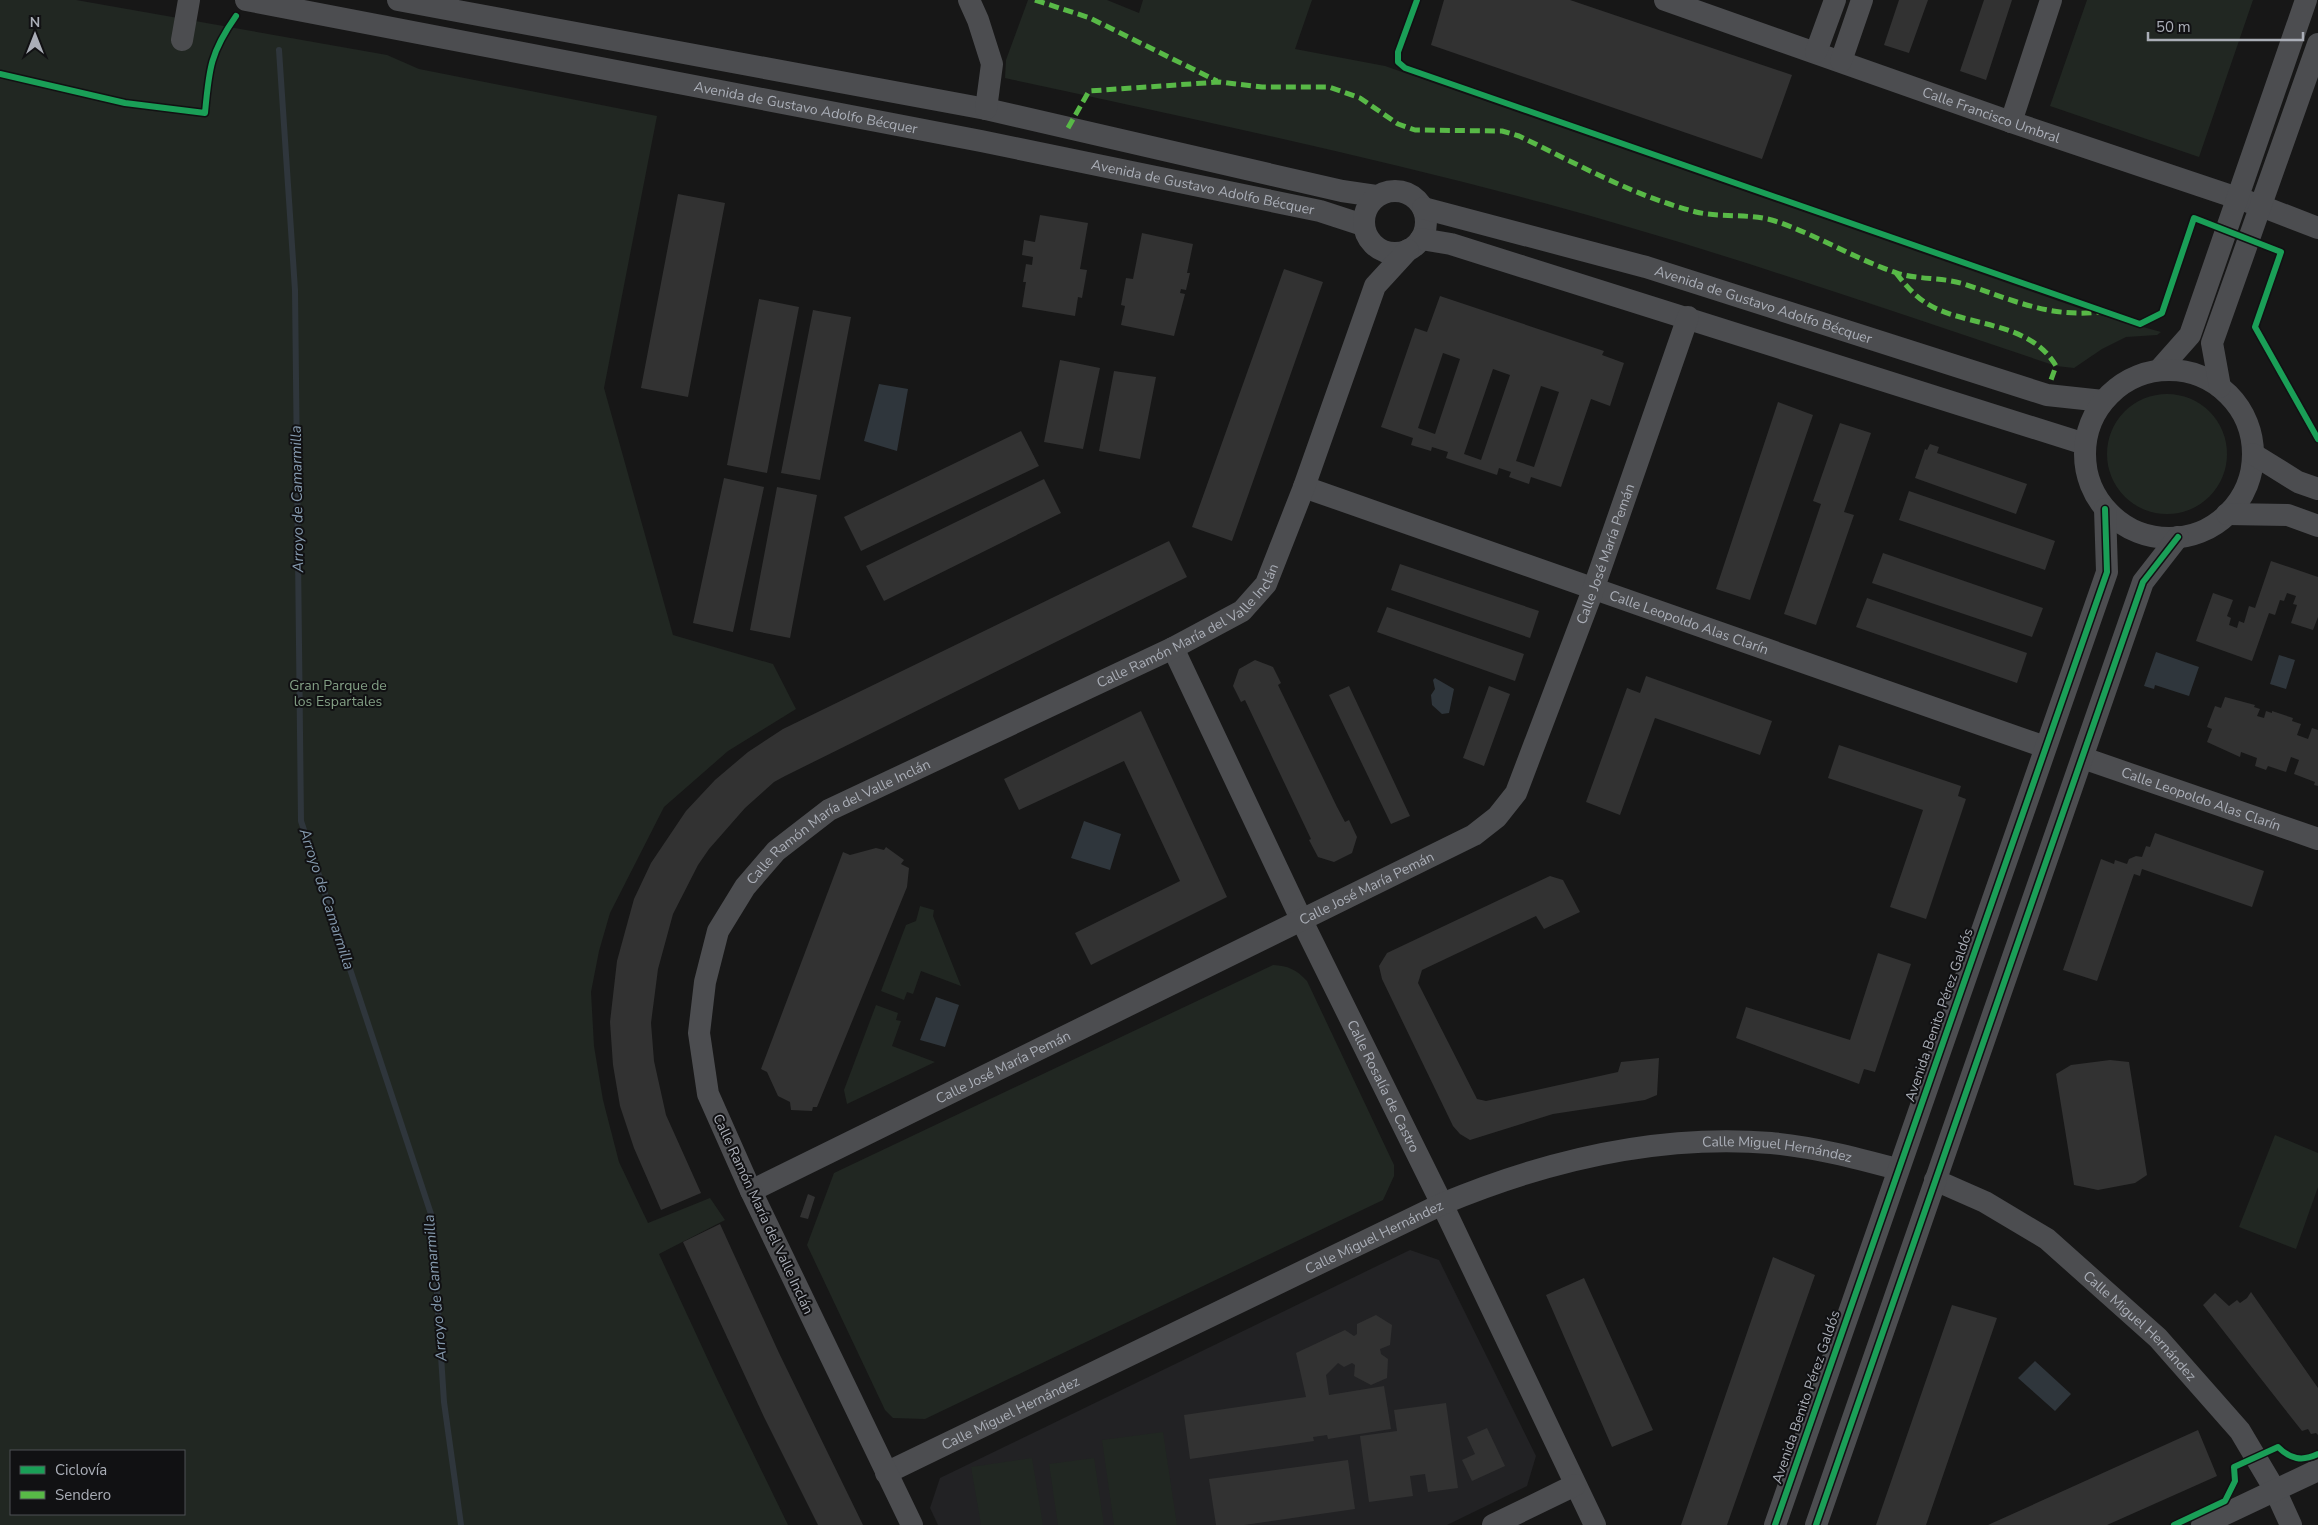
<svg xmlns="http://www.w3.org/2000/svg" width="2318" height="1525" font-family="'Nunito Sans',sans-serif">
<style>
.built{fill:#222224}
.green{fill:#212722;fill-rule:evenodd}
.water{fill:#2f363c}
.lines{fill:none;stroke-linecap:round;stroke-linejoin:round}
.stream{stroke:#2f363c;stroke-width:6}
.building{fill:#323232;fill-rule:evenodd}
.minor{stroke:#4c4d50;stroke-width:22}
.quiet{stroke:#58b947;stroke-width:5;stroke-dasharray:10 5;stroke-linecap:butt}
.cycleway-casing{stroke:#111113;stroke-width:9}
.cycleway{stroke:#1a9f57;stroke-width:6}
.labels{text-anchor:middle;dominant-baseline:central;stroke-width:4;stroke-linejoin:round;paint-order:stroke}
.street-label{font-size:14px;fill:#aaaeb7;stroke:#111113}
.park-label{font-size:14px;fill:#839f85;stroke:#111113}
.water-label{font-size:15px;font-style:italic;fill:#859aae;stroke:#111113}
</style>
<rect width="100%" height="100%" fill="#171717"/>
<path class="built" d="M1410 1250 1439 1260 1536 1456 1527 1486 1447 1525H938L930 1508 940 1478Z"/>
<path class="green" d="M0 0H76L387 55 419 69 657 116 604 388 673 635 773 664 796 709 728 751 664 807 610 913 599 951 591 992 594 1046 603 1100 619 1162 648 1223 710 1198 725 1220 659 1254 716 1377 788 1525H0ZM11 1451H184V1514H11Z
M1028 0H1107L1139 13 1143 0H1312L1295 49 1385 66 2093 313 2161 332 2157 335 2126 337 2102 349 2074 368 2056 366C1886 309 1717 250 1544 203 1366 155 1185 117 1005 78L1006 60Z
M2087 0H2253L2199 157 2050 106Z
M2107 454a60 60 0 1 1 120 0a60 60 0 1 1-120 0Z
M920 906 934 910 933 916 961 986 921 971 913 994 907 992 904 1000 881 991 906 925 916 921Z
M1273 965C1288 966 1296 969 1307 981L1394 1165V1176L1383 1200 925 1419 893 1418 885 1410 807 1245 834 1173Z
M876 1005 898 1013 896 1020 901 1021 892 1046 935 1062 847 1104 844 1090Z
M2275 1135 2318 1153V1187L2296 1249 2239 1227Z
M1163 1432 1177 1525H1114L1102 1440Z
M1032 1458 1043 1525H981L971 1467Z
M1094 1458 1104 1525H1058L1049 1464Z"/>
<path class="water" d="M879 384 908 389 897 451 864 441Z
M2156 652 2199 667 2189 696 2155 685 2154 689 2144 686Z
M2279 655 2295 660 2286 689 2270 684Z
M1435 678 1454 689 1449 713 1442 714 1432 705 1431 695 1435 689 1433 680Z
M1084 821 1121 834 1110 870 1071 858Z
M936 997 959 1005 945 1047 920 1040Z
M2035 1361 2071 1394 2055 1411 2018 1378Z"/>
<g class="lines">
<path class="stream" d="M279 50 295 290 301 821 432 1217 444 1402 461 1525"/>
</g>
<path class="building" d="M1444 0H1570L1792 75 1762 159 1431 45Z
M1899 0H1928L1909 53 1884 45Z
M1984 0H2012L1986 80 1960 71Z
M678 194 725 203 688 397 641 388Z
M1040 215 1088 223 1080 269 1087 270 1082 298 1078 297 1075 316 1022 307 1026 282H1023L1026 264 1032 265 1033 257 1022 255 1024 240 1035 242Z
M1142 233 1193 244 1187 273H1190L1186 290 1181 289 1180 293 1185 294 1174 336 1121 325 1125 306 1121 305 1126 278 1133 279Z
M1284 269 1323 282 1232 541 1192 527Z
M1440 296 1604 351 1602 355 1624 363 1610 406 1591 399 1561 487 1531 477 1529 484 1509 477 1511 472 1499 468 1497 475 1446 458 1448 452 1432 447 1431 451 1411 445 1413 438 1381 427 1415 328 1427 332ZM1443 353 1460 359 1435 434 1418 428ZM1493 369 1510 375 1481 460 1464 454ZM1541 386 1559 392 1534 467 1516 461Z
M759 299 799 307 767 473 727 465Z
M813 310 851 317 820 480 781 473Z
M1060 360 1100 368 1083 449 1044 442Z
M1114 371 1156 377 1140 459 1099 451Z
M1778 402 1813 415 1750 600 1716 589Z
M1840 423 1871 433 1844 512 1854 515 1816 625 1784 614 1821 504 1813 501Z
M1021 431 1039 466 861 551 844 517Z
M1930 444 1939 447 1937 453 2027 484 2016 514 1915 478 1925 449 1927 450Z
M724 478 764 487 733 632 693 623Z
M1044 479 1061 513 884 601 866 566Z
M777 487 817 495 790 638 750 630Z
M1909 491 2055 541 2045 570 1899 520Z
M1169 541 1187 577 785 776 774 782 745 808 709 849 698 865 673 914 658 969 651 1023 654 1061 666 1115 701 1193 661 1210 634 1148 620 1106 613 1065 610 1022 617 961 634 899 651 863 686 811 715 780 748 752 783 729Z
M1883 553 2043 608 2032 637 1872 583Z
M2271 561 2318 577V617L2313 630 2291 623 2297 605 2293 604 2296 596 2287 593 2284 601 2280 600 2275 615 2269 613 2252 661 2196 641 2213 593 2233 600 2227 616 2231 618 2229 625 2237 628 2239 621 2244 623 2249 606 2255 608Z
M1400 564 1539 611 1530 638 1391 590Z
M1867 598 2027 653 2017 683 1856 627Z
M1387 607 1524 654 1515 681 1377 632Z
M1255 660 1273 667 1281 683 1278 685 1337 807 1345 822 1349 820 1357 837 1352 853 1334 862 1318 857 1309 840 1311 839 1245 700 1241 702 1233 686 1239 669Z
M1646 676 1772 721 1760 755 1655 718 1620 815 1586 802 1627 688 1640 693Z
M1349 686 1410 816 1391 824 1329 695Z
M1489 686 1510 694 1484 766 1463 758Z
M2225 697 2255 705 2254 707 2260 709 2257 716 2264 718 2266 711 2272 713V711L2293 718 2292 721 2301 724 2297 735 2308 739 2312 728 2318 730V786L2314 785 2315 782 2294 774 2299 760 2291 757 2286 772 2268 766 2266 770 2255 766 2257 758 2241 752 2240 757 2207 742 2212 729 2207 727 2215 706 2221 708Z
M1141 711 1227 897 1091 965 1075 933 1180 881 1124 761 1019 810 1004 779Z
M1839 745 1961 786 1958 796 1966 799 1926 919 1890 907 1923 810 1828 778Z
M2155 833 2264 871 2252 907 2142 869 2140 876 2134 874 2097 981 2063 970 2101 859 2114 864 2115 860 2127 864 2129 859 2136 856 2142 857 2146 846 2150 847Z
M886 847 904 860 901 864 909 868 907 887 817 1107H813L812 1111 791 1110 790 1102 778 1096 767 1072 761 1069 843 852 850 855 876 848 884 850Z
M1550 876 1563 880 1580 912 1544 929 1536 916 1422 970 1418 983 1477 1099 1486 1101 1618 1072 1621 1062 1659 1058 1657 1095 1645 1100 1553 1114 1470 1140 1460 1134 1453 1126 1382 979 1379 966 1387 953Z
M1878 953 1911 964 1875 1072 1864 1069 1859 1084 1736 1038 1746 1007 1850 1040Z
M2110 1060 2129 1062 2147 1175 2135 1183 2098 1190 2074 1185 2056 1074 2071 1065Z
M808 1194 815 1197 808 1219 800 1217Z
M720 1224 779 1353 863 1525H818L764 1417 683 1242Z
M1773 1257 1815 1275 1727 1525H1681Z
M1584 1278 1653 1430 1612 1447 1546 1295Z
M2251 1292 2318 1388V1435L2316 1433 2311 1434 2308 1429 2302 1431 2203 1305 2215 1293 2229 1306 2237 1300 2240 1303 2247 1298Z
M1952 1305 1997 1318 1926 1525H1876Z
M1376 1315 1392 1325 1390 1345 1380 1349 1381 1354 1388 1359 1387 1378 1371 1385 1354 1376 1355 1365 1352 1363 1344 1367 1338 1363 1326 1375 1329 1395 1384 1386 1391 1429 1328 1439 1327 1435 1313 1437 1314 1441 1190 1459 1184 1415 1306 1397 1296 1353 1345 1330 1354 1336 1357 1334V1324Z
M1446 1403 1458 1488 1428 1492 1425 1474 1410 1476 1413 1496 1369 1502 1360 1436 1397 1431 1394 1410Z
M1487 1428 1505 1466 1472 1481 1462 1460 1475 1454 1467 1437Z
M2198 1430 2217 1476 2107 1525H1988Z
M1348 1460 1355 1509 1244 1525H1216L1209 1479Z"/>
<g class="lines">
<g class="minor">
<path id="s1" d="M246 0 981 141 1320 211 1363 225"/>
<path d="M398 0 986 109 1342 191 1376 196"/>
<path d="M969 0 978 20 992 64 986 109"/>
<path id="s2" d="M1665 0 2011 122 2261 206 2318 228"/>
<path d="M182 40 189 0"/>
<path d="M1816 52 1835 0"/>
<path d="M1841 61 1862 0"/>
<path d="M2011 122 2051 0"/>
<circle cx="1395" cy="222" r="31"/>
<path id="s3" d="M1423 208 1646 267 2047 395 2103 401"/>
<path d="M1421 239 1451 244 2085 444"/>
<path d="M2159 370 2190 335 2306 0"/>
<circle cx="2169" cy="454" r="84"/>
<path d="M2220 387 2212 343 2318 44"/>
<path d="M2253 454 2298 482 2318 489"/>
<path id="s4" d="M1304 487 2045 747"/>
<path d="M2227 514 2288 515 2318 526"/>
<path id="s5" d="M1173 648 1302 921 1442 1204 1595 1525"/>
<path id="s6" d="M2083 758 2318 839"/>
<path id="s7" d="M1935 1180 1985 1202 2047 1239 2158 1338 2240 1431 2275 1490 2291 1525"/>
<path id="s8" d="M751 1191 1474 835 1497 817 1516 793 1593 590 1688 317"/>
<path id="s9" d="M886 1473 1442 1204C1545 1161 1659 1134 1771 1143 1814 1147 1856 1158 1897 1169"/>
<path id="s10" d="M912 1525 751 1191 708 1094 699 1033 705 982 718 931 745 887 776 851 829 810 1173 648 1242 611 1266 584 1304 487 1375 286 1408 250"/>
<path d="M1493 1525 1575 1485"/>
<path d="M1775 1525 2107 572 2105 509"/>
<path d="M1816 1525 2143 582 2178 537"/>
<path d="M2202 1525 2318 1470"/>
</g>
<path class="quiet" d="M1035 0 1090 18 1217 81
M1068 128 1089 91 1219 82 1262 87H1329L1360 98 1398 124 1415 130 1502 131 1519 136C1577 164 1634 196 1696 212 1721 218 1750 213 1775 221 1817 235 1855 259 1897 273 1919 280 1942 277 1964 284 2011 299 2048 318 2099 312
M1896 273C1907 287 1918 300 1935 308 1975 327 2031 323 2056 366L2051 380"/>
<defs>
<path id="cycleway" d="M1417 0 1398 52V62L1405 68 2140 324 2162 313 2194 218 2281 252 2255 327 2318 439
M0 74 125 103 205 113C209 69 210 53 236 16
M1775 1525 2107 572 2105 509
M1816 1525 2143 582 2178 537
M2174 1525 2225 1501 2235 1481 2234 1467 2278 1447C2290 1459 2302 1462 2318 1454"/>
</defs>
<use href="#cycleway" class="cycleway-casing"/>
<use href="#cycleway" class="cycleway"/>
</g>
<g class="labels">
<g class="street-label">
<text stroke="none"><textPath href="#s1" startOffset="570">Avenida de Gustavo Adolfo Bécquer</textPath></text>
<text stroke="none"><textPath href="#s2" startOffset="346">Calle Francisco Umbral</textPath></text>
<text stroke="none"><textPath href="#s1" startOffset="975">Avenida de Gustavo Adolfo Bécquer</textPath></text>
<text stroke="none"><textPath href="#s3" startOffset="354">Avenida de Gustavo Adolfo Bécquer</textPath></text>
<text stroke="none"><textPath href="#s8" startOffset="1121">Calle José María Pemán</textPath></text>
<text stroke="none"><textPath href="#s10" startOffset="1215">Calle Ramón María del Valle Inclán</textPath></text>
<text stroke="none"><textPath href="#s4" startOffset="408">Calle Leopoldo Alas Clarín</textPath></text>
<text stroke="none"><textPath href="#s6" startOffset="125">Calle Leopoldo Alas Clarín</textPath></text>
<text stroke="none"><textPath href="#s10" startOffset="810">Calle Ramón María del Valle Inclán</textPath></text>
<text stroke="none"><textPath href="#s8" startOffset="686">Calle José María Pemán</textPath></text>
<text transform="translate(1939 1015) rotate(-71)">Avenida Benito Pérez Galdós</text>
<text stroke="none"><textPath href="#s8" startOffset="281">Calle José María Pemán</textPath></text>
<text stroke="none"><textPath href="#s5" startOffset="486">Calle Rosalía de Castro</textPath></text>
<text stroke="none"><textPath href="#s9" startOffset="962">Calle Miguel Hernández</textPath></text>
<text transform="translate(763 1214) rotate(65)">Calle Ramón María del Valle Inclán</text>
<text stroke="none"><textPath href="#s9" startOffset="542">Calle Miguel Hernández</textPath></text>
<text stroke="none"><textPath href="#s7" startOffset="254">Calle Miguel Hernández</textPath></text>
<text transform="translate(1806 1397) rotate(-71)">Avenida Benito Pérez Galdós</text>
<text stroke="none"><textPath href="#s9" startOffset="138">Calle Miguel Hernández</textPath></text>
</g>
<g class="park-label">
<text x="338" y="685">Gran Parque de<tspan x="338" dy="16">los Espartales</tspan></text>
</g>
<g class="water-label">
<text transform="translate(297 499) rotate(-91)">Arroyo de Camarmilla</text>
<text transform="translate(327 899) rotate(72)">Arroyo de Camarmilla</text>
<text transform="translate(435 1288) rotate(-95)">Arroyo de Camarmilla</text>
</g>
</g>
<rect x="10" y="1450" width="175" height="65" fill="#111113" stroke="#4e5055"/>
<rect x="20" y="1466" width="25" height="8" fill="#1a9f57" stroke="#4e5055"/>
<text x="55" y="1475" font-size="15" fill="#aaaeb7">Ciclovía</text>
<rect x="20" y="1491" width="25" height="8" fill="#58b947" stroke="#4e5055"/>
<text x="55" y="1500" font-size="15" fill="#aaaeb7">Sendero</text>
<g transform="translate(35 35)" stroke="#111113" stroke-width="4" paint-order="stroke">
<path d="M0-4L9 19L0 12L-9 19Z" fill="#aaaeb7"/>
<text y="-8" font-size="14" font-weight="bold" text-anchor="middle" fill="#aaaeb7">N</text>
</g>
<path d="M2148 32v8h155v-8" fill="none" stroke="#aaaeb7" stroke-width="2.5"/>
<text x="2156" y="32" font-size="15" fill="#aaaeb7" stroke="#111113" stroke-width="4" paint-order="stroke">50 m</text>
</svg>
